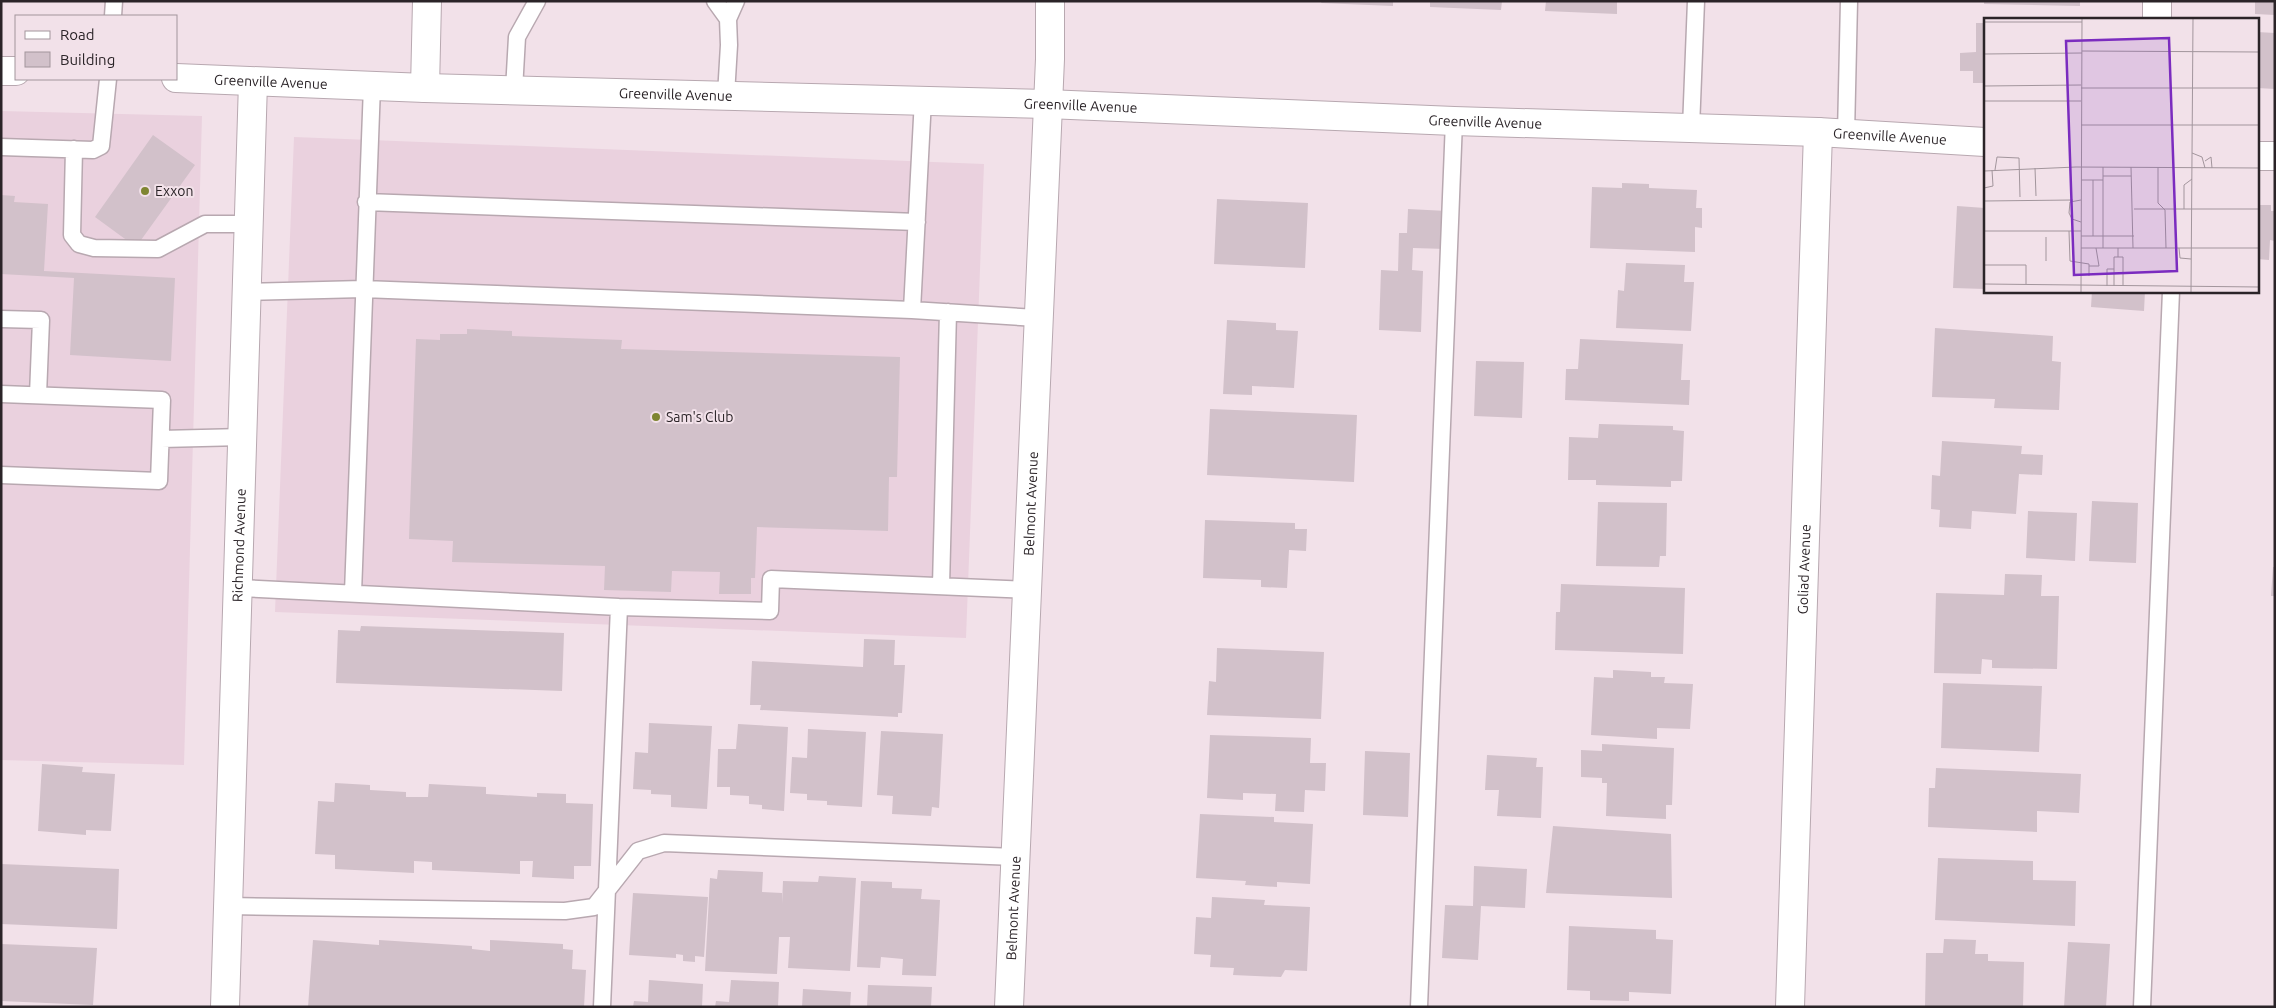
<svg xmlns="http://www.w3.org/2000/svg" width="2276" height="1008" font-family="Ubuntu,sans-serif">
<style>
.built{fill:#ead1de}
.building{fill:#d2c1ca}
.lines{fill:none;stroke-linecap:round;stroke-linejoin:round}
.lane-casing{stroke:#b8a8b0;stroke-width:19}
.street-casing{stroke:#b8a8b0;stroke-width:30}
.secondary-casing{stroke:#b8a8b0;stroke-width:30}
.lane{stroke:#fff;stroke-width:16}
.street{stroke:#fff;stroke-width:28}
.secondary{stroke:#fff;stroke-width:28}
.poi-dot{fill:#7e8531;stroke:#f2e1e9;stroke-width:2}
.labels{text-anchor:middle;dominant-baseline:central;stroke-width:4;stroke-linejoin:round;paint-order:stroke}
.street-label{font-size:14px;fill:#2b2428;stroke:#f2e1e9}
.poi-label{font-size:14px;fill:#2b2428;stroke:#f2e1e9;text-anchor:start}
.inset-road{fill:none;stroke:#a2959c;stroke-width:1}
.view{fill:#7b2cbf;fill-opacity:0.15;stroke:#7b2cbf;stroke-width:2.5}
.inset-edge{fill:none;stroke:#2b2428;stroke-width:2.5}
</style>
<rect width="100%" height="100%" fill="#f2e1e9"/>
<path class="built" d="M1 111 202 116 184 765 1 760Z
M294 137 984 164 966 638 275 612Z"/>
<path class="building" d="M1322 1H1393V6L1321 3Z
M1430 1H1502L1501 10 1430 7Z
M1546 1H1617V14L1545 11Z
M1984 1H2080V6L1984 4Z
M2255 1H2275V15L2255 14Z
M1976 23H1985V83H1973V71H1960V53L1976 52Z
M2257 32 2275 33V89L2257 88Z
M153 135 195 165 136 247 95 217Z
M1622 183 1649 184V188L1697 190 1696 208H1702V228L1695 227V252L1590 248 1592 187 1622 188Z
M1 195 15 196 14 202 48 204 44 271 175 278 171 361 70 355 74 278 1 274Z
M1217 199 1308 203 1305 268 1214 264Z
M2257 205H2271V211H2275V241L2270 240 2269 260 2257 259Z
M1957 206 1985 208V289L1953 288Z
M1408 209 1447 211 1446 249 1413 248 1412 270 1423 271 1421 332 1379 330 1381 270 1398 271 1399 233H1407Z
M1626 263 1685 265 1684 282H1694L1691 331 1616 328 1618 290 1624 291Z
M2092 291H2145L2144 311 2091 307Z
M1227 320 1276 323V330L1298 331 1294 388 1252 386V395L1223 394Z
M1935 328 2053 336 2052 361 2061 362 2059 410 1994 408 1995 399 1932 397Z
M467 329 512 331V336L622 340 621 349 900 357 897 477H889L888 531 757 527 755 578H751V594H719L720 572 672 571 671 592 604 590 605 566 452 562 453 541 409 539 416 339 440 340V334H467Z
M1580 339 1683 344 1681 380H1690L1689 405 1565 400 1566 369H1578Z
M1476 361 1524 362 1522 418 1474 416Z
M1210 409 1357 415 1354 482 1207 475Z
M1599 424 1673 426V430L1684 431 1682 481H1671V487L1596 485V480H1568L1569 437 1598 438Z
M1942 441 2022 446 2021 454 2043 455 2042 475 2019 474 2016 514 1972 511 1971 529 1939 527 1940 510 1931 509 1932 475 1940 476Z
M2092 501 2138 503 2136 563 2089 561Z
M1598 502 1667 503 1666 556H1660L1659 567 1596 566Z
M2028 511 2077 513 2075 561 2026 558Z
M1205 520 1295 523V529H1307L1306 551 1289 550 1287 588 1261 587V580L1203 578Z
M2273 567H2275V596H2271Z
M2005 574 2042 575 2041 596H2059L2057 669 1992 668V660L1982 659 1981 674 1934 673 1936 593 2004 595Z
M1561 584 1685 588 1683 654 1555 650 1556 612H1560Z
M361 626 564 633 562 691 336 683 338 630 360 631Z
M864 639 895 640 894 665H905L902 713H898V717L760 710 761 705H750L752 661 863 667Z
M1217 648 1324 652 1321 719 1207 715 1209 681 1216 682Z
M1613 670 1651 672V677H1665L1664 683 1693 684 1690 729 1657 728V739L1591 735 1594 677 1613 678Z
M1943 683 2042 686 2039 752 1941 748Z
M649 723 712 726 707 809 671 807V795L651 794V790L633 789 635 752 648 753Z
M738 724 788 727 784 811 762 809V805L749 804V796L730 795V787H717L718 749H736Z
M808 729 866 732 862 807 827 805V801L807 800V794L790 793 792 757 807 758Z
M881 731 943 734 939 808 932 807 931 816 892 814 893 796 877 795Z
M1210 735 1311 738 1310 763H1326L1325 791 1305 790 1304 812 1275 811 1276 794 1243 793V800L1207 798Z
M1602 744 1674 748 1672 805H1666V819L1606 816 1607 783H1602V778L1581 777V750L1602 751Z
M1365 751 1410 753 1408 817 1363 815Z
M1487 755 1537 758 1536 767H1543L1541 818 1497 816 1499 790H1485Z
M42 764 83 767 82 772 115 774 111 831 86 830V835L38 831Z
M1936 768 2081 774 2079 813 2037 811V832L1928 827 1929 788H1935Z
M335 783 370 785V790L406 792V797H428L429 784 486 787V794L537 797V793L566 794V803L593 804 591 866H574V879L532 877 533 861H520V874L432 870V862L414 861V873L335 869V855L315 854 318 801 334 802Z
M1200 814 1274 817V822L1313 824 1310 884 1277 882V887L1245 885 1246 881 1196 878Z
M1553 826 1671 834 1672 898 1546 893Z
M1938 858 2033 861V880L2076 881 2075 926 1935 920Z
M1 864 119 869 117 929 1 924Z
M1474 866 1527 869 1525 908 1481 906 1478 960 1442 958 1445 905 1473 906Z
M718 870 763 872 762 892 782 893V904L783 881 818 882 819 876 856 878 850 971 788 968 790 937H779L777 974 705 971 710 878 717 879Z
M861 881 892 882V888L922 889 921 899 940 900 936 976 902 975 903 959 881 957 880 968 857 967Z
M633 893 708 897 704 957 695 956V962L683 961V955L676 954V958L629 955Z
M1212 897 1265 900 1264 905 1310 907 1307 971 1285 970 1281 977 1233 975 1234 968 1210 967 1211 955 1194 954 1196 917 1211 918Z
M1569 926 1656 930V939L1673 940 1671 994 1629 992V1001L1590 1000V991L1567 990Z
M1944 939 1976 940 1975 954H1988V961L2024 962 2023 1007H1925L1926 953H1943Z
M313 940 379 945V940L472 946V949L490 951V940L563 944V949L573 950 572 969 586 970 584 1007H308Z
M2068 942 2110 944 2106 1007H2064Z
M1 944 97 948 93 1005 1 1001Z
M649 980 703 984 702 1007H633L634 1001 648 1002Z
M731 980 779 982 778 1007H715L716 1001 729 1002Z
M868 985 932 987 931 1007H867Z
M803 989 851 992 850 1007H802Z"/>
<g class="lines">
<defs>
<path id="lane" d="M715 1 728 19 729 45 726 95
M113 16 114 1
M728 19 736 1
M514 90 517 37 537 1
M1691 128 1696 1
M1846 134 1849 1
M1 147 93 150 101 146 108 79
M74 149 72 235 79 244 94 248 158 249 205 224H248
M366 202 917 222
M247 292 363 289 912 310 1037 318
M912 310 923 99
M1 319 41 320 38 395
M1 394 162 400 159 481 1 475
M161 439 243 437
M941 586 948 312
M239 588 619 607 770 611 771 579 1027 590
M353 593 372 86
M228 906 565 911 594 907 638 851 664 843 1015 857
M602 1007 619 607
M1419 1007 1454 121
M2142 1007 2171 291"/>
<g id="street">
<path d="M2157 19V1"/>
<path d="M425 88 427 1"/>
<path id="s1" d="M1009 1007 1050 59V1"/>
<path id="s2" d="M1790 1007 1818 132"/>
</g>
<g id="secondary">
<path d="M1 71H16"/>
<path id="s3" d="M176 78 425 88 1047 104 1454 121 1818 132 1985 142"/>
<path d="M2257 156H2275"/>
<path id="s4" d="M225 1007 253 82"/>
</g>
</defs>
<use href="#lane" class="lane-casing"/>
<use href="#street" class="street-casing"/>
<use href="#secondary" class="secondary-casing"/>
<use href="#lane" class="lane"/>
<use href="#street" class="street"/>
<use href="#secondary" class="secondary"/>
</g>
<g class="poi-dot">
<circle cx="145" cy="191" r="5"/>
<circle cx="656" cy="417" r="5"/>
</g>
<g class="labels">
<g class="street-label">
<text stroke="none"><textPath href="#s3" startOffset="95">Greenville Avenue</textPath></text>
<text stroke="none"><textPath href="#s3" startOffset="500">Greenville Avenue</textPath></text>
<text stroke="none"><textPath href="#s3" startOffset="905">Greenville Avenue</textPath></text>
<text stroke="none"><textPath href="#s3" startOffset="1310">Greenville Avenue</textPath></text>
<text stroke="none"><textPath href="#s3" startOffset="1715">Greenville Avenue</textPath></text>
<text stroke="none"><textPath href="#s1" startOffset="504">Belmont Avenue</textPath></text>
<text stroke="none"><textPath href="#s4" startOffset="462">Richmond Avenue</textPath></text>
<text stroke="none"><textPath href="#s2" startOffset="438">Goliad Avenue</textPath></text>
<text stroke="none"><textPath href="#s1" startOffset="99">Belmont Avenue</textPath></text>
</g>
<g class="poi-label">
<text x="155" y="191">Exxon</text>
<text x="666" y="417">Sam's Club</text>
</g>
</g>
<g transform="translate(1984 18)">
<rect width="275" height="275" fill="#f2e1e9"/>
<path class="inset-road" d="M0 4H98M98 33 275 34M0 36 98 35M0 68 97 67M97 70H275M0 83H97M97 107H275M208 135 218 139 221 150M221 143 227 139 228 150M119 149V230M147 149 149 230M174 149V185L181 192 182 230M51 150 52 178M11 152 13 139 35 140 36 179M0 153 92 149 275 150M119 158H147M97 162H119M0 170 9 168 8 152M97 182 86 184 85 195 88 201 97 204M0 183 89 182M150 191H275M200 191V167L208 161M0 213H97M85 213 86 243 105 246V258M97 218H150M109 218V162M97 230H275M134 230V239H139V268M195 230 196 240 207 241M62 243V219M0 247H42V266M105 248H115L112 230M0 266 275 269M123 268V251H130M130 268V239H134M97 274 98 1M207 274 209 1"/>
<path class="view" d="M185 20 193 253 90 257 82 23Z"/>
<rect width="275" height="275" class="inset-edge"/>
</g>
<rect width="2276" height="1008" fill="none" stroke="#2b2428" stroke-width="5"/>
<rect x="15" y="15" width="162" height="65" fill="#f2e1e9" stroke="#a2959c"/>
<rect x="25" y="31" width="25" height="8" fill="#ffffff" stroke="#a2959c"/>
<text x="60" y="40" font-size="15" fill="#2b2428">Road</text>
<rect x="25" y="52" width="25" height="15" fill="#d2c1ca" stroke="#a2959c"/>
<text x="60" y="65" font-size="15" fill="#2b2428">Building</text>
</svg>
